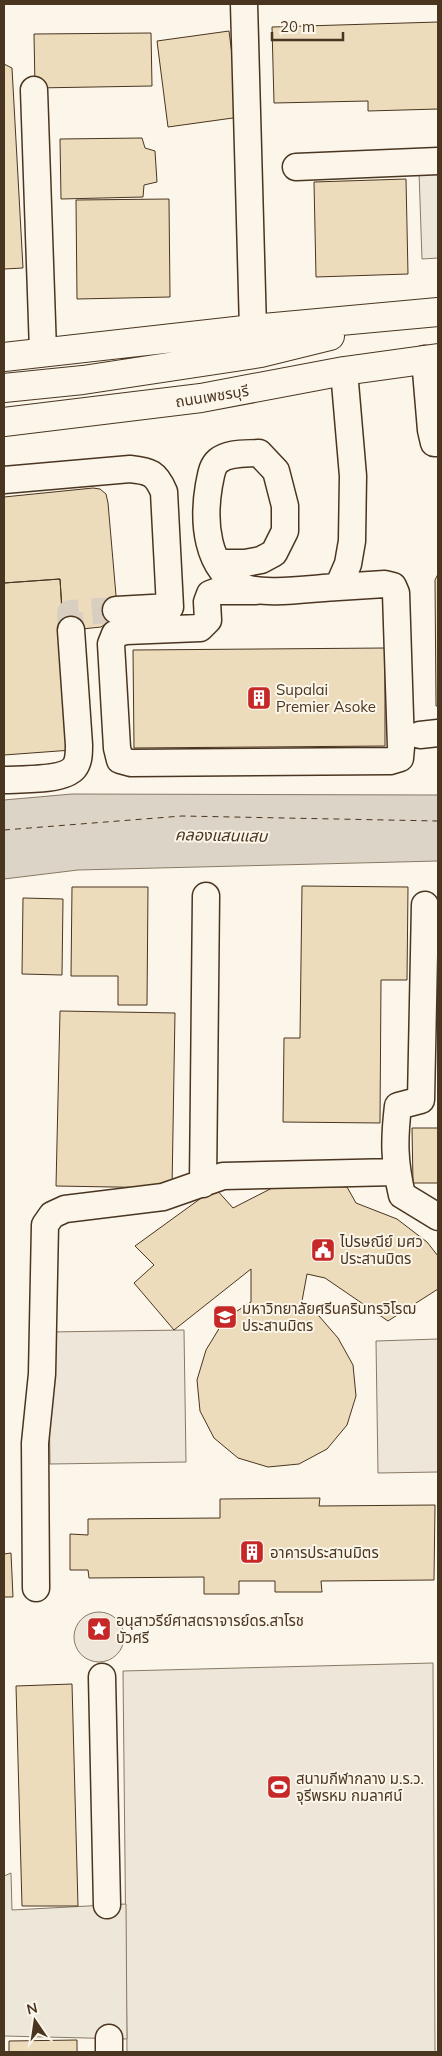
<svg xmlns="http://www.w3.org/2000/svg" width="442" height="2056" font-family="Mulish,'Noto Sans Thai',sans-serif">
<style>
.green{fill:#ede6d9;stroke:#887966}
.parking{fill:#ede7d9;stroke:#887966}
.water{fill:#dcd4c6;stroke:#887966}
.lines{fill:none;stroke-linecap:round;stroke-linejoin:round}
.ferry{stroke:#4a3520;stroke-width:1;stroke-dasharray:6 5;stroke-linecap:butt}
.building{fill:#ecdcbc;stroke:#4a3520}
.minor-tunnel{stroke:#d8cfc1;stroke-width:26;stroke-dasharray:26 13;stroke-linecap:butt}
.minor-casing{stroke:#4a3520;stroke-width:29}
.major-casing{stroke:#4a3520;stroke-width:30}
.minor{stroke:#fbf6e9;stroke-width:26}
.major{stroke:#fbf6e9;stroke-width:28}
.labels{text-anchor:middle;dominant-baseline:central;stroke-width:4;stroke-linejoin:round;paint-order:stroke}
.street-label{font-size:15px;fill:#4a3520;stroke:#fbf6e9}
.poi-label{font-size:15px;fill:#4a3520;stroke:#fbf6e9;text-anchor:start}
.water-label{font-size:16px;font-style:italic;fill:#4a3520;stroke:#fbf6e9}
</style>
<rect width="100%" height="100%" fill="#fbf6e9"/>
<path class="green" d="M184 1330 186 1462 50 1464 48 1332Z
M438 1339V1472L378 1473 376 1341Z
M74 1637a25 25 0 1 1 50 0a25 25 0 1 1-50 0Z
M433 1663 435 2052H127L123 1671Z"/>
<path class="parking" d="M438 171V258L422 259 419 172Z
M11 1873 12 1910 126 1904 127 2039 4 2036V1876Z"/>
<path class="water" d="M72 794 438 795V861L78 870 4 879V800Z"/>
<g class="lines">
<path class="ferry" d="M4 830 182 816 438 821"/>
</g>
<path class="building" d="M438 22V109L368 111V101L274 103 272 27Z
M229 31 240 117 168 127 157 41Z
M151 33 152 86 35 88 34 34Z
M4 64 12 68 23 268 4 269Z
M142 138 145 148 155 151 157 182 144 185 143 197 61 199 60 139Z
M406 179 408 274 316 277 314 182Z
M169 199 170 297 77 299 76 200Z
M93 488 100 489 106 494 108 503 117 607 111 620 101 627 63 631 60 579 4 583V497Z
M438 574V706H436L435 580Z
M60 579 72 750 4 755V583Z
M385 648V746L134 748 133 650Z
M302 886 408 887 407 980H381L380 1123 283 1122 284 1038H300Z
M72 887H148L147 1005H118V976H71Z
M23 898 63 899 62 975 22 974Z
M60 1011 175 1013 172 1188 56 1186Z
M412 1128H438V1183H413Z
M276 1186 347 1187 356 1203 397 1219 427 1242 438 1256V1289L388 1321 325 1278 307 1274 302 1301 319 1316 338 1338 353 1365 356 1396 347 1425 327 1449 299 1464 268 1467 238 1458 214 1438 200 1411 197 1380 206 1350 220 1327 234 1313 251 1302V1269L174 1330 134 1283 154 1265 135 1246 215 1188 233 1208Z
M320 1498 319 1506 435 1505 434 1580 321 1581 322 1592H275V1581H239V1594H204V1577L89 1578 88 1570H70V1534L88 1535V1519L220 1518V1499Z
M11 1553 13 1597H4V1554Z
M72 1684 78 1906H22L16 1686Z
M77 2040V2052H9V2041Z"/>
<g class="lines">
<path class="minor-tunnel" d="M71 630 70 613 116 610"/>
<defs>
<path id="minor" d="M244 4 253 329
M34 90 43 351
M296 167 438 161
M425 359 431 430 434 443H438
M4 480 130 469C150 471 156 473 164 492L170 607 116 610
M218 563H245L261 560 274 553 285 531V506L276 471 259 453C246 454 229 452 218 461 211 467 211 477 209 485 203 520 205 569 243 587 263 596 314 588 338 587L348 564 352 541 353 476 344 371
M256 591H218L210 594 207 602 208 620 200 628 126 631 115 634 111 644 117 748 120 760 131 763 390 761 400 758 401 747 396 593 393 586 385 584 338 587
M420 735 438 733
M4 780C20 779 63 781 74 768 79 762 79 753 79 745L71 630
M425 905 421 1100 398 1106C394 1140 394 1161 402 1195L438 1217
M203 1184 206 896
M36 1588 35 1443 42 1374 45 1225 52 1215 65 1209 163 1197 223 1176 396 1172
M102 1677 107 1905
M109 2038V2052"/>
<path id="major" d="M4 357 253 329 438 312
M4 388 83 380 261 353 330 336
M4 422 201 398 344 371 438 358"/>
</defs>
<use href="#minor" class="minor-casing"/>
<use href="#major" class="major-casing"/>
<use href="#minor" class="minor"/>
<use href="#major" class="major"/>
</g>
<defs>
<symbol id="building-square" viewBox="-11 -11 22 22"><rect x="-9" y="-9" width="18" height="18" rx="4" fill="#c62828" stroke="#fbf6e9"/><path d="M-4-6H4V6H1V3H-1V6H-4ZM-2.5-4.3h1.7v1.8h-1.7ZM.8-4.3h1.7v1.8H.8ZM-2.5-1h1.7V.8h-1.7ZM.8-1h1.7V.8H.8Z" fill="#fff"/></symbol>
<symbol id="civic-square" viewBox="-11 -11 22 22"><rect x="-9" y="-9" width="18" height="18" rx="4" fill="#c62828" stroke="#fbf6e9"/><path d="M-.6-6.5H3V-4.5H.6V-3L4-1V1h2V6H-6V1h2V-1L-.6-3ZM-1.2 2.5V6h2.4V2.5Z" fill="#fff"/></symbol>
<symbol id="university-square" viewBox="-11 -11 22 22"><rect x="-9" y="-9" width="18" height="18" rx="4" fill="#c62828" stroke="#fbf6e9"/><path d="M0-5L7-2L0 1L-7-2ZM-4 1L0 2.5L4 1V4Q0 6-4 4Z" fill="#fff"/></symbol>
<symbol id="sight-square" viewBox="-11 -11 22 22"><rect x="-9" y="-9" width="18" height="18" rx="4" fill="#c62828" stroke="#fbf6e9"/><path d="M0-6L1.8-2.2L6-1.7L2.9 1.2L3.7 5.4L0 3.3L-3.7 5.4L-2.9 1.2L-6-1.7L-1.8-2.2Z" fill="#fff"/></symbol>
<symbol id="stadium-square" viewBox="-11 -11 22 22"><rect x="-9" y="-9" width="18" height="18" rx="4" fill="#c62828" stroke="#fbf6e9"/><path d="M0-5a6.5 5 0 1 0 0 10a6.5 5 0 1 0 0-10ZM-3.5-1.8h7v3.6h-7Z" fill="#fff"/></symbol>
</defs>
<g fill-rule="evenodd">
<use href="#building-square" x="245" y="684" width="28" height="28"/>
<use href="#civic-square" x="309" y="1236" width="28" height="28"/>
<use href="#university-square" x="211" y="1303" width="28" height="28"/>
<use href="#building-square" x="238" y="1538" width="28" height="28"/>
<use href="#sight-square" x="85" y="1615" width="28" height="28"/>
<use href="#stadium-square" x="265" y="1773" width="28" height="28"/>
</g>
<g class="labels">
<g class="street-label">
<text transform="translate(212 396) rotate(-9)">ถนนเพชรบุรี</text>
</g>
<g class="poi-label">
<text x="276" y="689">Supalai<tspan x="276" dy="17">Premier Asoke</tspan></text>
<text x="340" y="1241">ไปรษณีย์ มศว<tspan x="340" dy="17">ประสานมิตร</tspan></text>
<text x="242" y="1308">มหาวิทยาลัยศรีนครินทรวิโรฒ<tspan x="242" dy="17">ประสานมิตร</tspan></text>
<text x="270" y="1552">อาคารประสานมิตร</text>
<text x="116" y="1620">อนุสาวรีย์ศาสตราจารย์ดร.สาโรช<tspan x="116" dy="17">บัวศรี</tspan></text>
<text x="296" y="1778">สนามกีฬากลาง ม.ร.ว.<tspan x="296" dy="17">จุรีพรหม กมลาศน์</tspan></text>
</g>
<g class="water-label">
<text transform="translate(221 835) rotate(1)">คลองแสนแสบ</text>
</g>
</g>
<rect width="442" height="2056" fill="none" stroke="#4a3520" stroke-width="10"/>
<g transform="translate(35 2021) rotate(347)" stroke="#fbf6e9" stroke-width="4" paint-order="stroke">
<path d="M0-4L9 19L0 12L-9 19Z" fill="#4a3520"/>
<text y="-8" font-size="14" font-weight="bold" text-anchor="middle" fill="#4a3520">N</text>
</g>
<path d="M272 32v8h71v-8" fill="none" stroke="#4a3520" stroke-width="2.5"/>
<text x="280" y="32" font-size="15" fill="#4a3520" stroke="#fbf6e9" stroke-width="4" paint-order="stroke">20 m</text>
</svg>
